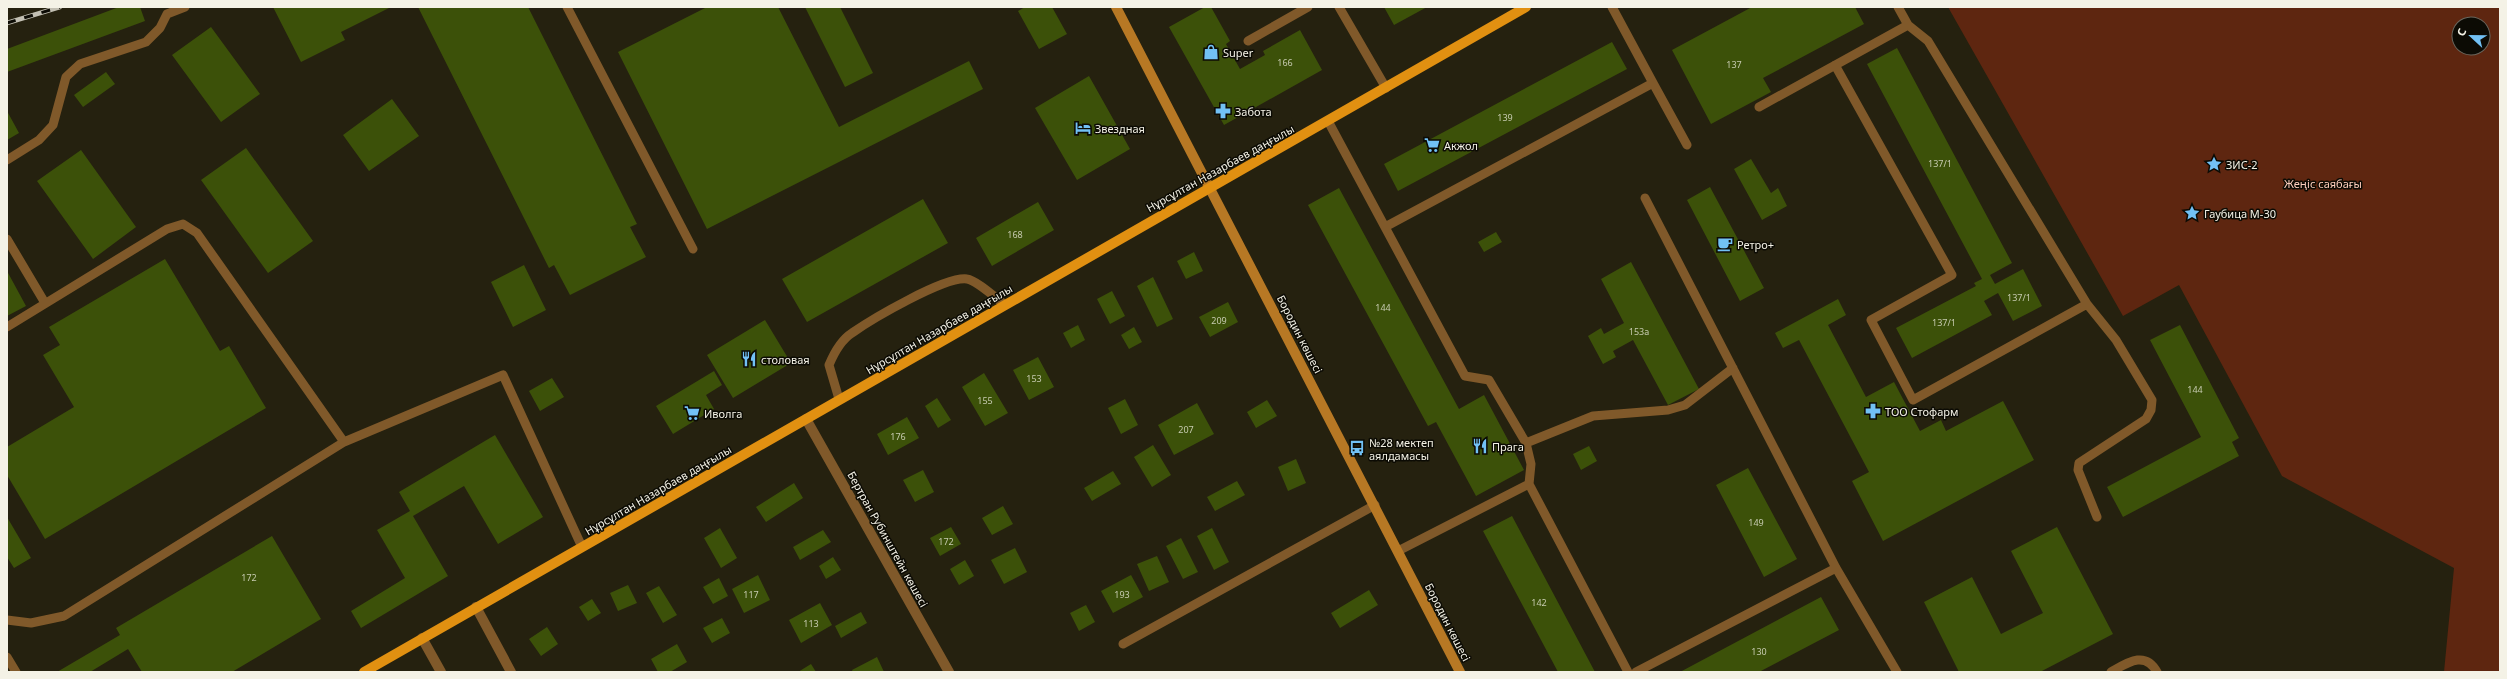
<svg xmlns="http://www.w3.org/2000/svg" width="2507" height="679" font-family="'Noto Sans',sans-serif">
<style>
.green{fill:#5e2610;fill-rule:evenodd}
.building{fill:#3c5109}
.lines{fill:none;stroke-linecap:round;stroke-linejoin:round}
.lane{stroke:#80592a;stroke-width:9}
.street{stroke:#80592a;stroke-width:10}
.secondary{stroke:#b77824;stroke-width:10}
.primary{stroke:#e19011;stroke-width:10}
.rail-casing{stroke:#c3c0b3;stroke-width:4.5}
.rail{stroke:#0c0b04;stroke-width:3;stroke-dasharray:9;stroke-linecap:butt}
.labels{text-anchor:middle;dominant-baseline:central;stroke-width:3;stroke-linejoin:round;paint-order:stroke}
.number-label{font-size:9px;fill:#c6caaf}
.poi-label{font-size:11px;fill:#f4f2e6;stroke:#0c0b04;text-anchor:start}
.street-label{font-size:11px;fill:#f4f2e6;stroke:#0c0b04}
.park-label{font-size:11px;fill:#fecebc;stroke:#0c0b04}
</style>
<rect width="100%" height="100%" fill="#25210f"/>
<path class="green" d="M1948 7H2500V672H2444L2454 568 2282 476 2179 285 2123 316ZM2459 24H2483V48H2459Z"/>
<path class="building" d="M119 7H140L145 21 7 72V49Z
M273 7H391L341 32 345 40 301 62Z
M418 7H528L637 224 630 227 646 257 570 295 554 265 549 268Z
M707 7H778L839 127 969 61 983 89 707 229 618 52Z
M805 7H840L873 73 845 87Z
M1025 7H1052L1067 34 1039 49 1018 11Z
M1205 7H1211L1230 41 1226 44 1240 69 1265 55 1263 51 1300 30 1322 70 1224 125 1169 27Z
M1384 7H1427L1394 25Z
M1752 7H1855L1864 24 1763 78 1771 92 1711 124 1672 50Z
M211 27 260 94 221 122 172 55Z
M1612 42 1627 69 1398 191 1384 164Z
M1897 48 2012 263 1990 275 1995 284 2023 269 2042 306 2013 321 1998 293 1984 301 1992 315 1912 358 1896 328 1976 286 1974 283 1982 279 1867 64Z
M106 72 115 84 83 107 74 95Z
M1089 76 1130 149 1077 180 1035 108Z
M392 99 419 136 369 171 343 135Z
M7 111 19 133 7 140Z
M246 148 313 241 268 273 201 180Z
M81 150 136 227 93 259 37 181Z
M1751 159 1771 193 1778 188 1787 206 1762 220 1734 169Z
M1710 187 1764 288 1740 301 1687 200Z
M1339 188 1459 409 1484 395 1524 470 1476 496 1436 422 1428 426 1308 205Z
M923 199 948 243 807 322 782 279Z
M1038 202 1054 230 992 266 976 238Z
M1496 232 1502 242 1484 252 1478 242Z
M1194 252 1203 271 1186 279 1177 261Z
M165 259 220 351 229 346 266 408 45 539 7 475V447L74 407 43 355 60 345 49 327Z
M1631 262 1699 389 1668 405 1633 340 1613 351 1616 357 1603 364 1588 336 1601 328 1604 334 1624 323 1601 279Z
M524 265 546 310 513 327 491 282Z
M7 271 26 306 7 316Z
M1153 277 1173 319 1157 327 1137 286Z
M1112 291 1125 316 1110 324 1097 299Z
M1838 299 1846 315 1828 325 1866 397 1894 382 1920 431 1941 420 1946 431 2003 401 2034 460 1883 541 1852 481 1869 472 1799 340 1783 348 1775 333Z
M1228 302 1238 322 1210 337 1199 317Z
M765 320 791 363 733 398 707 355Z
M1078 325 1085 340 1071 348 1063 333Z
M2180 325 2239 438 2232 442 2239 456 2123 517 2107 487 2201 437 2150 340Z
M1134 327 1142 342 1129 349 1121 335Z
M1038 357 1054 387 1029 400 1013 370Z
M714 371 722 385 706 395 714 409 673 434 656 406Z
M984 373 1008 413 985 426 962 387Z
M552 378 564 397 540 411 529 391Z
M937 398 951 420 938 428 925 406Z
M1125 399 1138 425 1121 434 1108 408Z
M1267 400 1277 416 1256 428 1247 412Z
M1197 403 1214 434 1174 455 1158 425Z
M907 417 919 438 888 455 877 434Z
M495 435 543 517 498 544 464 486 413 516 448 576 361 628 351 611 405 578 377 530 410 511 399 492Z
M1153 445 1171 475 1152 487 1134 457Z
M1589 446 1597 461 1581 470 1573 454Z
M1296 459 1306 483 1288 491 1278 467Z
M1748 468 1797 559 1764 577 1716 485Z
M923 470 934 492 915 502 903 480Z
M1113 471 1121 484 1092 501 1084 488Z
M1237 481 1245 495 1215 511 1207 497Z
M794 483 803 498 766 522 756 507Z
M1003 506 1013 524 992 535 982 518Z
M1512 516 1595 672H1558L1483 531Z
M7 517 31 558 14 568 7 557Z
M951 527 961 544 940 556 930 538Z
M2057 527 2113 634 2040 672H1959L1924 602 1972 577 2001 634 2043 613 2011 551Z
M720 528 737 558 721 568 704 538Z
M1212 528 1229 562 1214 570 1197 536Z
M823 530 831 542 800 560 793 547Z
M272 536 321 619 232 672H142L128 649 90 672H57L120 635 116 628Z
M1181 538 1198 572 1183 579 1166 546Z
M1015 548 1027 572 1004 584 991 560Z
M1157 556 1169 582 1149 591 1137 564Z
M833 557 841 570 826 579 819 566Z
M965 560 974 576 959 585 950 569Z
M758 575 770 600 744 613 732 589Z
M1131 575 1143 597 1113 613 1101 591Z
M719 578 728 596 713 604 703 587Z
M628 585 637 603 618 611 610 593Z
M659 586 677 615 663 623 646 593Z
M1369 590 1378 605 1340 628 1331 613Z
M1821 597 1839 630 1759 672H1680Z
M592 599 601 613 588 621 579 607Z
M820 603 832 625 801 643 789 620Z
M1086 605 1095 622 1079 631 1070 613Z
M861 612 867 623 841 638 835 626Z
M722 618 730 633 712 643 703 628Z
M547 627 558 644 541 656 529 639Z
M677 644 687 662 670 672H658L651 659Z
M877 657 884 672H853L852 670Z
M811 664 816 672H798Z"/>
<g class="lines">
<path class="lane" d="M567 7 693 249
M1339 7 1386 88
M1248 41 1308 7
M1835 65 1952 275 1871 320 1913 400 2087 304 1928 41 1908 25 1898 7
M1653 83 1687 145
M1759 107 1908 25
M1328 121 1465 376 1489 380 1526 443 1531 464 1529 484 1628 672
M7 160 39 140 53 125 66 77 80 64 146 42 160 28 167 14 185 7
M1645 198 1836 568 1897 672
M1385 227 1653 83 1612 7
M7 239 45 303
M2087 304 2116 340 2152 400 2151 410 2146 419 2079 463 2078 470 2097 517
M7 327 167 229 183 224 197 233 344 442
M839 399 829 365C834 353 841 340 852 333 872 319 945 276 967 279 976 280 997 299 1005 305
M1526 443 1593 416 1668 410 1685 405 1733 368
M1398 551 1529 484
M7 620 31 623 64 616 344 442 503 375 582 547
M1123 644 1375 505
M7 657 16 672
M1636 672 1836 568
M2111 672C2127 663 2145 650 2157 672"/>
<path class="street" d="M806 419 949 672
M476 607 511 672
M422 638 441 672"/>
<path class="secondary" d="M1116 7 1460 672"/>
<path class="primary" d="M364 672 1526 7"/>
<defs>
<path id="rail" d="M7 23 60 7"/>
</defs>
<use href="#rail" class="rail-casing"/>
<use href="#rail" class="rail"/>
</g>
<defs>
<symbol id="shop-bare" viewBox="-9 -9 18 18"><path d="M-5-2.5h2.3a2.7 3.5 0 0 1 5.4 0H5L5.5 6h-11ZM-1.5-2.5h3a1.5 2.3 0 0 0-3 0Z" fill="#72c1f5" stroke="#0c0b04" stroke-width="2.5" paint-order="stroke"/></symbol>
<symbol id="pharmacy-bare" viewBox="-9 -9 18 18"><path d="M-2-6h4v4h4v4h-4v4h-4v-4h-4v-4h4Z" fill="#72c1f5" stroke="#0c0b04" stroke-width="2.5" paint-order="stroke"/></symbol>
<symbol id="hotel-bare" viewBox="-9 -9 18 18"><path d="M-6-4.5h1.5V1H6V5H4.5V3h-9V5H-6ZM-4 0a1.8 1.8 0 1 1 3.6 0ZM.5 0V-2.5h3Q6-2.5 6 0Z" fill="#72c1f5" stroke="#0c0b04" stroke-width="2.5" paint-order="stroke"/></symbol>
<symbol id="supermarket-bare" viewBox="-9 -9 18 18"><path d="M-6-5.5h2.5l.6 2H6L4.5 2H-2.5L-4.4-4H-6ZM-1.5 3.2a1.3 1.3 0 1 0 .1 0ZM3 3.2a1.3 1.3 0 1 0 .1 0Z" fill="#72c1f5" stroke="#0c0b04" stroke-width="2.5" paint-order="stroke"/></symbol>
<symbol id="sight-bare" viewBox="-9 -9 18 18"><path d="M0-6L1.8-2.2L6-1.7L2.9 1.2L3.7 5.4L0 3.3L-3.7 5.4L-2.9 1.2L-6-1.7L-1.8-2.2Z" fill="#72c1f5" stroke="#0c0b04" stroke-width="2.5" paint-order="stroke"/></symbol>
<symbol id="cafe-bare" viewBox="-9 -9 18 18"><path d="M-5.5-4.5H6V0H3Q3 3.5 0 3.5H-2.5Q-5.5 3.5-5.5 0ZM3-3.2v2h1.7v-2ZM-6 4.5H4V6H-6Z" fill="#72c1f5" stroke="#0c0b04" stroke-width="2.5" paint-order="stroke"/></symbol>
<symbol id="restaurant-bare" viewBox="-9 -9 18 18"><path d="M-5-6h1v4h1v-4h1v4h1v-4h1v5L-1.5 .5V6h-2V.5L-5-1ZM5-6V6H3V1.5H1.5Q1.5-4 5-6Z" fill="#72c1f5" stroke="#0c0b04" stroke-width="2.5" paint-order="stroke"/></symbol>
<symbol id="bus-bare" viewBox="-9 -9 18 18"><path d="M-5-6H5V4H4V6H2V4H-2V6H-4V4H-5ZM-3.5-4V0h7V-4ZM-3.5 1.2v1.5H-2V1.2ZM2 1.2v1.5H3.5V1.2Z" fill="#72c1f5" stroke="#0c0b04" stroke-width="2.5" paint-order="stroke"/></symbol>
</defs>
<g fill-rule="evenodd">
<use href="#shop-bare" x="1200" y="41" width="22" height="22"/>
<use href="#pharmacy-bare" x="1212" y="100" width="22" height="22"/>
<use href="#hotel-bare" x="1072" y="117" width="22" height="22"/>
<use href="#supermarket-bare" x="1421" y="134" width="22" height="22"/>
<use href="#sight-bare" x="2203" y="153" width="22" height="22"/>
<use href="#sight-bare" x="2181" y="202" width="22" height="22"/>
<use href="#cafe-bare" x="1714" y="233" width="22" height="22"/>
<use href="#restaurant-bare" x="738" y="348" width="22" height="22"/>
<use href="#pharmacy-bare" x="1862" y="400" width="22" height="22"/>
<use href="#supermarket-bare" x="681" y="402" width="22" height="22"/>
<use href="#restaurant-bare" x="1469" y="435" width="22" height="22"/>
<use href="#bus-bare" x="1346" y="437" width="22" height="22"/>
</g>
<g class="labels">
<g class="number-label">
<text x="1285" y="62">166</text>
<text x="1734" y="64">137</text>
<text x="1505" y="117">139</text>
<text x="1940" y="163">137/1</text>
<text x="1015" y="234">168</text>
<text x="2019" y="297">137/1</text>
<text x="1383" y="307">144</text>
<text x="1219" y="320">209</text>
<text x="1944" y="322">137/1</text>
<text x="1639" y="331">153а</text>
<text x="1034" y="378">153</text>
<text x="2195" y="389">144</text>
<text x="985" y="400">155</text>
<text x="1186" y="429">207</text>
<text x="898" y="436">176</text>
<text x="1756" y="522">149</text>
<text x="946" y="541">172</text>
<text x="249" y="577">172</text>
<text x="751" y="594">117</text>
<text x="1122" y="594">193</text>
<text x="1539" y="602">142</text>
<text x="811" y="623">113</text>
<text x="1759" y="651">130</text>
</g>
<g class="poi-label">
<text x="1223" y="52">Super</text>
<text x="1235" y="111">Забота</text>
<text x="1095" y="128">Звездная</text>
<text x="1444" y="145">Акжол</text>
<text x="2226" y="164">ЗИС-2</text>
<text x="2204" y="213">Гаубица М-30</text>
<text x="1737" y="244">Ретро+</text>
<text x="761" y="359">столовая</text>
<text x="1885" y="411">ТОО Стофарм</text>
<text x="704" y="413">Иволга</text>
<text x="1369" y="442">№28 мектеп<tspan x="1369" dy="13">аялдамасы</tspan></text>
<text x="1492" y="446">Прага</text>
</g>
<g class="street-label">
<text transform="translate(1220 168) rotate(-29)">Нұрсұлтан Назарбаев даңғылы</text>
<text transform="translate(939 329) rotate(-30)">Нұрсұлтан Назарбаев даңғылы</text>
<text transform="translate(1300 334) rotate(63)">Бородин көшесі</text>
<text transform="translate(658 490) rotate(-30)">Нұрсұлтан Назарбаев даңғылы</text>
<text transform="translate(888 539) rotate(61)">Бертран Рубинштейн көшесі</text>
<text transform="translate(1448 622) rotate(63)">Бородин көшесі</text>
</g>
<g class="park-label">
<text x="2323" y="183">Жеңіс саябағы</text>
</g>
</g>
<rect width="2507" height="679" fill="none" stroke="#f4f2e6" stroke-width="16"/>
<g transform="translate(2471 36) rotate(292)"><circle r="19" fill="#0c0b04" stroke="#69675e"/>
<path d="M0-3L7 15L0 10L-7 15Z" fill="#72c1f5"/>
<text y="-6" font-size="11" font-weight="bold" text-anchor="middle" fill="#f4f2e6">С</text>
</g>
</svg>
